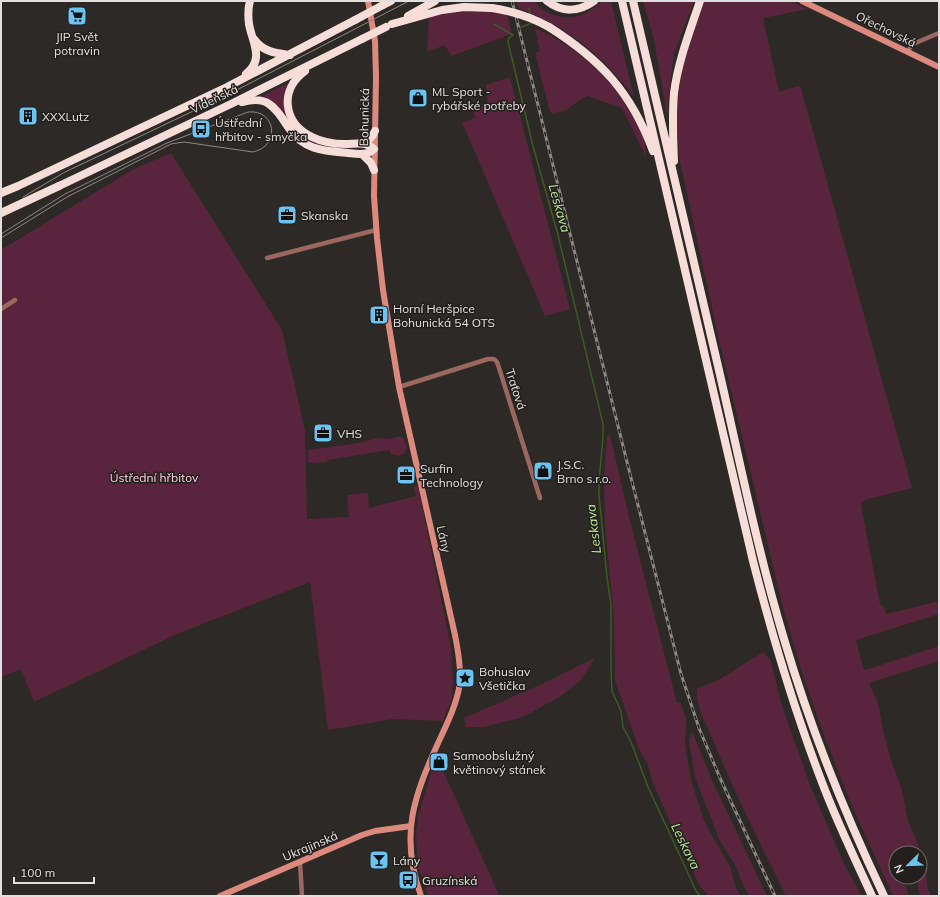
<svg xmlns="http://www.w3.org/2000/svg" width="940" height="897" font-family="Mulish,sans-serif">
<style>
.green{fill:#59253c}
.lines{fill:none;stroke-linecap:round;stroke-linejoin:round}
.stream{stroke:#3e5b21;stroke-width:1.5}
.street{stroke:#9b685f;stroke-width:4.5}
.secondary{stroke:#dc8a7d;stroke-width:6}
.highway{stroke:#f7ddd8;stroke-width:8}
.tram{stroke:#8b8887;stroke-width:1}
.rail-casing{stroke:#8b8887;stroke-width:3}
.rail{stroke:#221f1d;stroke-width:1.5;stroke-dasharray:4.5;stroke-linecap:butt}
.highway-bridge{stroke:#f7ddd8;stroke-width:8}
.labels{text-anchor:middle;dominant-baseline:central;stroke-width:3;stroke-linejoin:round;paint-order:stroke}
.street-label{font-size:12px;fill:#e2e0df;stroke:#221f1d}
.poi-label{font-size:12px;fill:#e2e0df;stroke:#221f1d;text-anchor:start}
.park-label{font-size:12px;fill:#f8cfdd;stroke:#221f1d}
.water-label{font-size:13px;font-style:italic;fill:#bae893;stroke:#221f1d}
</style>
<rect width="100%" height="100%" fill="#2c2927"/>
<path class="green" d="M517 1H535C545 15 565 21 581 15 589 13 595 7 602 1H611L634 97C602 55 569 28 518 8Z
M643 1H694L674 54 668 101V121L654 40Z
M704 1H790L808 9 763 18 778 87 779 92 798 86 801 88 912 488 868 499 862 502 861 505 880 604 884 607 886 614 939 601V614L856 640 863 667 865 670 939 646V661L869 683 878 703 883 730 891 760 901 787 908 820 925 862 928 890 930 892V896H919L917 877H920V853H910L908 849 905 853H896V877H903L909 896H893L851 804 825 738 803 676 782 604 719 340 679 157 676 109 682 67Z
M476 8 507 15 512 34 451 56 445 45 427 52 429 17 442 13Z
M535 28C583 49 623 88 643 136 646 142 645 150 646 157L622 108 587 96 567 109V110L552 114 549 109 535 53 540 51Z
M510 77 570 309 545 316 462 122 475 118 473 109 488 104 486 85Z
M288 83 289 84 288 113 319 143 317 144 310 142 302 138 260 97Z
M171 153 282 330 305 430 307 519 349 517 347 495 368 493 369 508 416 496 413 487 418 486 451 647 453 681 452 699 443 721 393 719 328 730 310 582 177 634 34 702 21 669 1 677V250L132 170Z
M607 435H610L630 521 677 703 680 702 686 718 685 745 691 780 704 820 716 843 730 866 736 888 741 896H708L700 886 680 845 653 783 648 765 638 747 615 680 614 618 605 527 604 476Z
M397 437H403L407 448 405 453 398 456 391 454 390 450 327 460V462L310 463 308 462V450L358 443 378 438 390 439Z
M763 652 771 661 781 703 810 785 845 866 862 896H786C760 843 733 790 711 735 705 722 695 704 697 689L720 679Z
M595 658 581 680 561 696 523 717 484 727H466L464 718 542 684Z
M692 731 712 780 767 896H749L743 885 735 865 719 839 695 777 689 741Z
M438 759 499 895 500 896H428L423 879 418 868 416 833 418 817 431 772Z"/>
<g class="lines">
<path class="stream" d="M529 8 530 15
M494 24 513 35 509 38 508 42 533 146 558 235 603 424C604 448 598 471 599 495L607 577 611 605V671L612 691 621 711 623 727 631 742 648 787 681 858 696 891 700 896
M521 27 532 23"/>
<path class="street" d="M907 52 913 44 939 33
M267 258 376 230
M1 309 15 300
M399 387 488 359H494L497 362 500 371 540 498
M300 862 302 896"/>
<path class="secondary" d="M368 1 375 41 376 77 374 196 377 238 383 290 399 387 455 635C458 650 461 667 460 683 457 703 448 722 439 741 414 796 399 835 421 896
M802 1 939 67
M220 896 362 835 375 831 411 826"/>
<path class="highway" d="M547 1C562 13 579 12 594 1
M622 1 753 561C773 639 796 716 825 790 839 826 856 861 872 896
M633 1C661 123 690 244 718 366 739 457 757 549 784 639 810 727 844 812 884 896
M383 5 391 1
M408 16 435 1
M392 24 442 10 464 7 492 8
M549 27C601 60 631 92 653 151
M254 39C263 52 276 53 290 55
M246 74C265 59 252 42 249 24 248 16 248 8 250 1
M242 102C250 100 261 98 269 104 277 109 283 119 288 127 303 150 323 151 348 153 357 154 367 156 374 149 366 141 356 144 345 144 334 144 322 142 312 137 283 123 279 90 305 71
M361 143C369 141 372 138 375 131
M362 154 371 163 374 170
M674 161C673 138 672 115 674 93 678 61 690 31 700 1
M59 186 233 103 362 39
M1 193 18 186 227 87 355 20"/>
<path class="tram" d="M23 197 65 172 229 94 409 1
M1 234 65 194 167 143 248 112C276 109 281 146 253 152L184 142 171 144 67 197 1 238"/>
<defs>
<path id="rail" d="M512 1 627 462 681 674 699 728 720 778 775 896"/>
</defs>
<use href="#rail" class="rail-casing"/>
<use href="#rail" class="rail"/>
<path class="highway-bridge" d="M492 8C512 11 531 17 549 27
M355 20 383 5
M362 39 386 27
M1 213 59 186"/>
</g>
<defs>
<symbol id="supermarket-square" viewBox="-11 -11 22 22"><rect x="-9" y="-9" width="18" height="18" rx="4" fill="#6bc3f2" stroke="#221f1d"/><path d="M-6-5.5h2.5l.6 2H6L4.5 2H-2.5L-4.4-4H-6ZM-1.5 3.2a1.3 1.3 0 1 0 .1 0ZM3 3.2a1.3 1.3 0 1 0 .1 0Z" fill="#111"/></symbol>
<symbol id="shop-square" viewBox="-11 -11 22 22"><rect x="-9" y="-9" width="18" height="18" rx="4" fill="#6bc3f2" stroke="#221f1d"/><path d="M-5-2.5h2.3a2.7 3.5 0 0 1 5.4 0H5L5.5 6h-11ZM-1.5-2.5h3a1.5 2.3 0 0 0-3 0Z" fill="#111"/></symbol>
<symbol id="building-square" viewBox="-11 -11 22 22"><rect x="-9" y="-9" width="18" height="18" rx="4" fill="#6bc3f2" stroke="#221f1d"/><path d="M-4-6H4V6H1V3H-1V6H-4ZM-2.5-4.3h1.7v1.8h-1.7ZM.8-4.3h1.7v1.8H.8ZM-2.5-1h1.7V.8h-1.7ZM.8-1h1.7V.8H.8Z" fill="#111"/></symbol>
<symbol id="bus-square" viewBox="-11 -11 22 22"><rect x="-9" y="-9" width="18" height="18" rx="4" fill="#6bc3f2" stroke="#221f1d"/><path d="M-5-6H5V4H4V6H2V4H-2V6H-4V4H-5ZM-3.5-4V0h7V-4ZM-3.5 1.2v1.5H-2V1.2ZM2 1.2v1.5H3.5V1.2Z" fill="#111"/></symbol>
<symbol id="office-square" viewBox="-11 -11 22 22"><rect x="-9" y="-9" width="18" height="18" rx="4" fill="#6bc3f2" stroke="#221f1d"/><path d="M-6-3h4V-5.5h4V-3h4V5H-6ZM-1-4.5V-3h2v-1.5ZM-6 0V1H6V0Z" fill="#111"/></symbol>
<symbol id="sight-square" viewBox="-11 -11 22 22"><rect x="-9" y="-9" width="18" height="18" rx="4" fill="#6bc3f2" stroke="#221f1d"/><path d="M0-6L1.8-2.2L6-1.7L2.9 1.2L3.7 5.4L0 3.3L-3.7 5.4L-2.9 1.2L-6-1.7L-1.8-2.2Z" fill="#111"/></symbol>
<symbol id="bar-square" viewBox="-11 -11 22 22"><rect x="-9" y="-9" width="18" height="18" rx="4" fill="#6bc3f2" stroke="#221f1d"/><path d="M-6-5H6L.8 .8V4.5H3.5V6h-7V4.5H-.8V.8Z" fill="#111"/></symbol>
</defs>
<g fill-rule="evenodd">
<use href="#supermarket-square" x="66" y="5" width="22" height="22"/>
<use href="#shop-square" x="407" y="87" width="22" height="22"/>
<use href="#building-square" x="17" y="105" width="22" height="22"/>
<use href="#bus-square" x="190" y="118" width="22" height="22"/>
<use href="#office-square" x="276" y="204" width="22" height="22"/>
<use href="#building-square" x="368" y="304" width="22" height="22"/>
<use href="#office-square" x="312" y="422" width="22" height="22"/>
<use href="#shop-square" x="532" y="460" width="22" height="22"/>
<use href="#office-square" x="395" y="464" width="22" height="22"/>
<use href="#sight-square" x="454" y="667" width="22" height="22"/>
<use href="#shop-square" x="428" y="751" width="22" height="22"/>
<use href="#bar-square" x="368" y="849" width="22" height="22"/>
<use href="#bus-square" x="397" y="869" width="22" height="22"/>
</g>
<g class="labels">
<g class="street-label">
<text transform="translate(886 29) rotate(26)">Ořechovská</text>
<text transform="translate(214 99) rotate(-26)">Vídeňská</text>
<text transform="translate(364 117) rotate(-89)">Bohunická</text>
<text transform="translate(516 389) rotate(72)">Traťová</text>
<text transform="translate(444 539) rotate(77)">Lány</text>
<text transform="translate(310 846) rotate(-23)">Ukrajinská</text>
</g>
<g class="poi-label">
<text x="77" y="36" text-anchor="middle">JIP Svět<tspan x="77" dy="14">potravin</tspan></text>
<text x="432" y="91">ML Sport -<tspan x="432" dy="14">rybářské potřeby</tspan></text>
<text x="42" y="116">XXXLutz</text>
<text x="215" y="122">Ústřední<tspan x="215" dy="14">hřbitov - smyčka</tspan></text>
<text x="301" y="215">Skanska</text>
<text x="393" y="308">Horní Heršpice<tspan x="393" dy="14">Bohunická 54 OTS</tspan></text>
<text x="337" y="433">VHS</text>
<text x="557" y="464">J.S.C.<tspan x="557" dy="14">Brno s.r.o.</tspan></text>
<text x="420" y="468">Surfin<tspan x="420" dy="14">Technology</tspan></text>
<text x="479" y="671">Bohuslav<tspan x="479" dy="14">Všetička</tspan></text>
<text x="453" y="755">Samoobslužný<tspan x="453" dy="14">květinový stánek</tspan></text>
<text x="393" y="860">Lány</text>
<text x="422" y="880">Gruzínská</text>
</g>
<g class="park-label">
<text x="154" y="477">Ústřední hřbitov</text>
</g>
<g class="water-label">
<text transform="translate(560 208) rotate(74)">Leskava</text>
<text transform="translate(593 529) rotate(-97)">Leskava</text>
<text transform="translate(686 846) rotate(64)">Leskava</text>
</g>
</g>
<rect width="940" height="897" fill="none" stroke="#e2e0df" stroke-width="4"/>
<g transform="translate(908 865) rotate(247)"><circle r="19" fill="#221f1d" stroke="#6f6c6b"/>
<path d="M0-3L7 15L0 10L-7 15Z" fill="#6bc3f2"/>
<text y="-6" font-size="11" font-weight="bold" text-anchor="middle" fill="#e2e0df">N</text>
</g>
<path d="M14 877v6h80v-6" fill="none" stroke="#e2e0df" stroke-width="2"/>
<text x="20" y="877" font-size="12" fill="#e2e0df" stroke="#221f1d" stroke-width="3" paint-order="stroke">100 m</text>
</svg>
